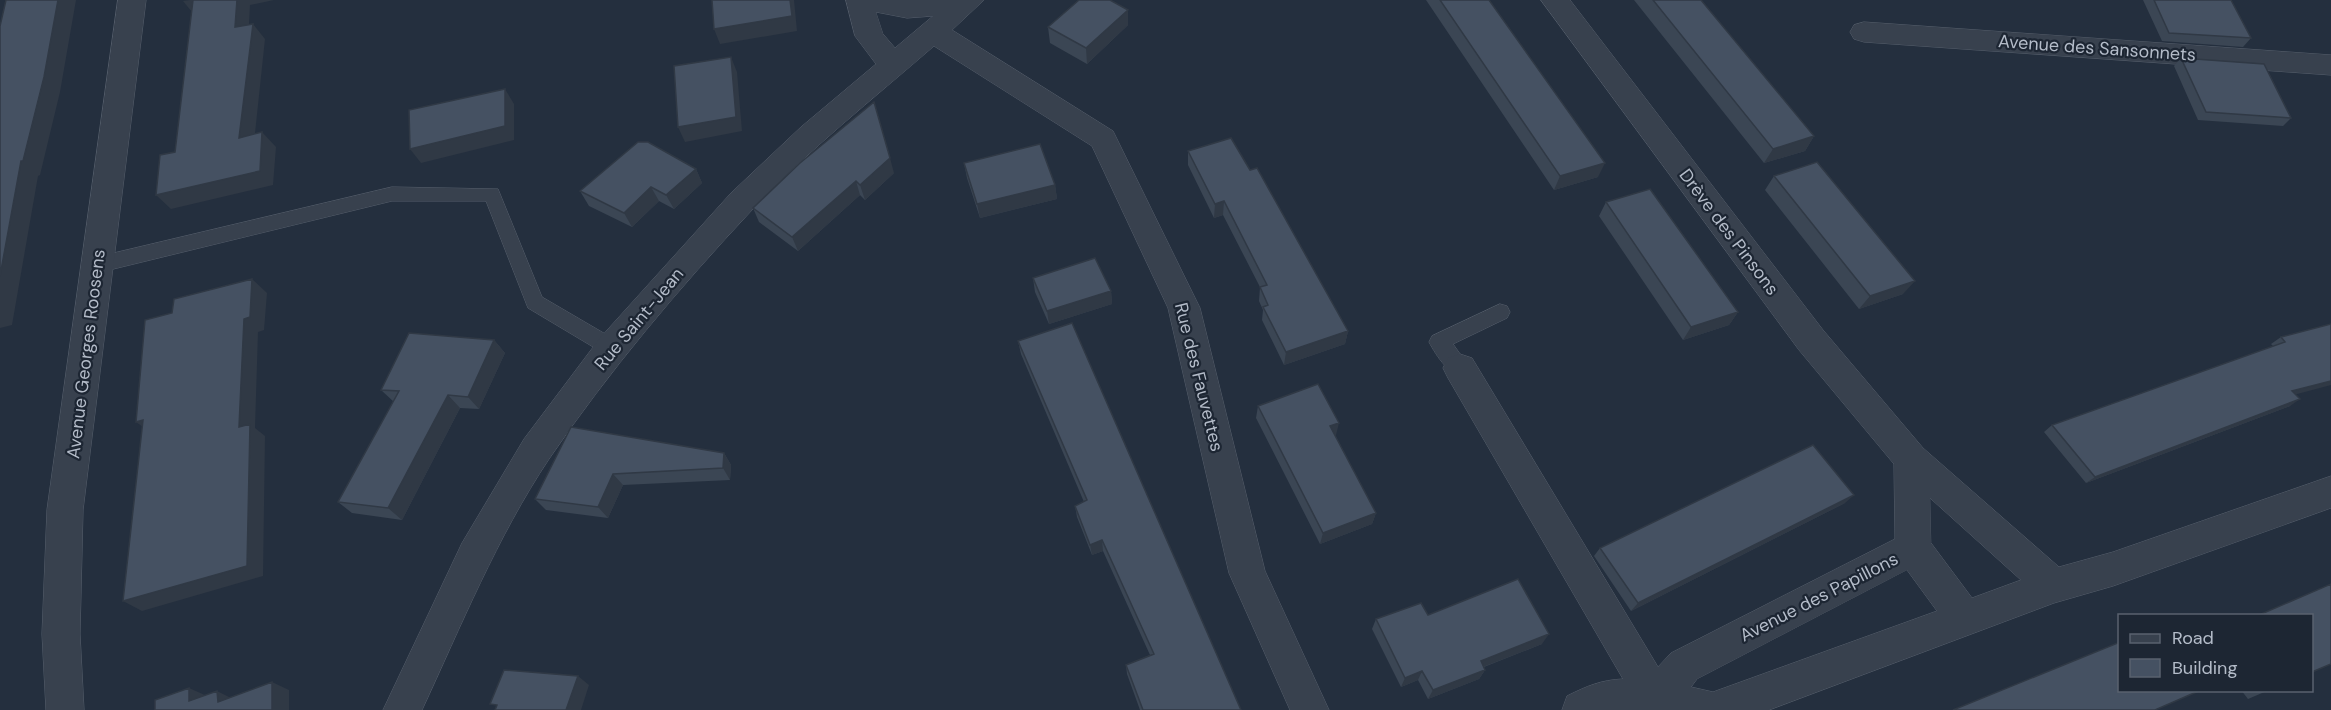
<svg xmlns="http://www.w3.org/2000/svg" width="2331" height="710" font-family="'DM Sans',sans-serif">
<style>
.lines{fill:none;stroke-linecap:round;stroke-linejoin:round}
.lane-casing{stroke:#565f6c;stroke-width:1}
.street-casing{stroke:#565f6c;stroke-width:1}
.lane{fill:#38414e;fill-rule:evenodd}
.street{fill:#38414e;fill-rule:evenodd}
.wall{fill:#3b4654}
.shaded-wall{fill:#303945}
.building{fill:#455162;stroke:#303945;stroke-width:1.5}
.labels{text-anchor:middle;dominant-baseline:central;stroke-width:4.5;stroke-linejoin:round;paint-order:stroke}
.street-label{font-size:18px;fill:#b4bcc9;stroke:#1d2633}
</style>
<rect width="100%" height="100%" fill="#242f3e"/>
<g class="lines">
<defs>
<path id="lane" d="M392 187 498 189 542 297 619 342 622 348 619 354 612 356 605 354 528 308 486 201H392L97 273 90 270 88 265 90 260 97 257Z
M1500 304 1507 306 1510 312 1507 318 1453 344 1470 368 1467 374C1451 380 1436 355 1429 342L1432 336Z"/>
<path id="street" d="M118 0H146L83 510 80 634 84 710H46L42 634 47 510Z
M846 0H984L952 30 1113 131 1200 308 1265 571 1329 710H1290L1229 573 1168 308 1092 146 934 46C873 99 808 150 752 210 679 288 609 371 549 459 497 537 461 626 422 710H383L462 543 524 439 600 338 731 193 801 127 876 64 855 36ZM876 12 907 18 933 16 895 48 883 34Z
M1541 0H1570L1823 330 1923 448 2059 567 2113 552 2331 476V508L2113 586 2054 603 1769 710H1562L1567 696C1587 686 1601 680 1623 679L1448 378 1443 368 1448 358 1460 354 1472 358 1658 667 1671 653 1895 539 1894 464 1799 350ZM1930 498 2021 580 1972 598 1931 543ZM1907 570 1937 611 1713 692 1691 687 1697 679Z
M1864 22 2331 55V75L1864 42 1854 39 1850 32 1854 25Z"/>
</defs>
<use href="#lane" class="lane-casing"/>
<use href="#street" class="street-casing"/>
<use href="#lane" class="lane"/>
<use href="#street" class="street"/>
</g>
<path class="wall" d="M1426 0H1489L1598 177 1554 190Z
M1634 0H1701L1814 136 1805 151 1764 163Z
M2143 0H2231L2251 38 2243 47 2162 41Z
M1128 25 1087 64 1050 43 1048 27Z
M2181 58 2291 118 2283 126 2198 120 2174 66Z
M1188 151 1250 170 1348 331 1345 344 1284 365 1262 320 1263 310 1259 301 1260 287 1223 215 1214 218 1188 165Z
M964 163 1055 185 1057 199 980 218 967 178Z
M696 169 702 183 674 209 659 201 632 227 589 206 580 191Z
M894 173 865 200 860 195 798 251 759 222 753 208Z
M1774 176 1903 294 1859 309 1765 190Z
M1606 202 1738 312 1729 325 1683 340 1599 216Z
M1033 278 1111 291 1112 304 1049 324 1035 292Z
M2331 324 2290 406 2086 483 2044 432 2052 425 2273 346 2271 344 2281 337Z
M494 340 505 353 479 409 460 408 402 520 352 513 338 502 394 402 381 390Z
M1018 341 1241 710H1140L1127 674 1126 665 1150 655 1103 551 1092 555 1077 517 1075 506 1084 502 1021 354Z
M1258 406 1336 435H1335L1376 513 1372 524 1320 544 1256 418Z
M571 427 724 453 731 465 730 480 623 485 608 518 546 510 535 499Z
M1845 503 1631 611 1594 556 1600 548Z
M1428 615 1542 644 1484 667 1485 670 1479 679 1428 699 1418 680 1401 687 1372 629 1376 619Z
M2241 690H2269L2248 699Z"/>
<path class="shaded-wall" d="M58 0H76L60 92 40 175 38 176 12 325 0 328V276L21 161Z
M190 0H193L196 17 183 1Z
M237 0H274L250 5 248 43 235 27Z
M790 0H794L797 31 720 44 714 29Z
M1128 10V25L1087 64 1086 48Z
M253 24 265 39 253 152 239 138Z
M731 57 737 72 742 131 685 142 678 127Z
M505 89 514 104V140L421 163 410 149Z
M262 132 276 147 273 185 171 209 156 195Z
M1814 136 1805 151 1764 163 1773 149Z
M890 158 894 173 865 200 860 185Z
M1605 163 1598 177 1554 190 1560 176Z
M696 169 702 183 674 209 666 195Z
M856 181 860 195 798 251 792 237Z
M1055 185 1057 199 980 218 977 204Z
M651 187 659 201 632 227 624 213Z
M1224 201 1223 215 1214 218 1215 204Z
M252 279 267 293 264 330 258 332 255 428 265 436 263 576 142 611 123 601 239 427 244 319Z
M1915 281 1903 294 1859 309 1870 296Z
M1111 291 1112 304 1049 324 1047 311Z
M1738 312 1729 325 1683 340 1691 327Z
M1348 331 1345 344 1284 365 1286 352Z
M494 340 505 353 479 409 468 397Z
M2331 381V385L2282 398 2292 391Z
M448 395 460 408 402 520 388 508Z
M2300 399 2290 406 2086 483 2095 477Z
M143 420 153 434 136 422Z
M1339 423 1336 435 1327 438 1330 426Z
M724 453 731 465 730 480 723 468Z
M613 474 623 485 608 518 598 507Z
M1854 495 1845 503 1631 611 1638 603Z
M1376 513 1372 524 1320 544 1323 533Z
M1102 540 1103 551 1092 555 1090 545Z
M1549 634 1542 644 1475 670 1481 661Z
M1485 670 1479 679 1428 699 1433 690Z
M1422 671 1418 680 1401 687 1405 678Z
M578 676 589 685 581 710H566Z
M272 682 289 690V710H272Z
M189 688 207 696 189 701Z
M217 691 235 700 218 702Z"/>
<path class="building" d="M6 0H58L44 77 23 161H21L0 276V26Z
M193 0H237L235 27 253 24 239 138 262 132 260 171 156 195 160 155 175 152Z
M712 0H790L792 16 714 29Z
M1079 0H1110L1128 10 1086 48 1048 27Z
M1440 0H1489L1605 163 1560 176Z
M1653 0H1701L1814 136 1773 149Z
M2154 0H2231L2251 38 2169 33Z
M731 57 736 117 678 127 674 66Z
M2181 58 2264 64 2291 118 2206 112Z
M505 89V126L410 149 409 110Z
M874 102 890 158 860 185 856 181 792 237 753 208 800 163Z
M1231 138 1250 170 1257 168 1348 331 1286 352 1263 307 1268 305 1260 287 1267 285 1224 201 1215 204 1188 151Z
M638 142H648L696 169 666 195 651 187 624 213 580 191Z
M1040 144 1055 185 977 204 964 163Z
M1817 162 1915 281 1870 296 1774 176Z
M1650 189 1738 312 1691 327 1606 202Z
M1095 258 1111 291 1047 311 1033 278Z
M252 279 250 317 244 319 239 427 250 424 247 566 123 601 143 420 136 422 145 320 172 313 174 299Z
M1072 323 1241 710H1143L1126 665 1154 654 1102 540 1090 545 1075 506 1087 500 1018 341Z
M2331 324V381L2292 391 2300 399 2095 477 2052 425 2285 342 2281 337Z
M409 333 494 340 468 397 448 395 388 508 338 502 399 391 381 390Z
M1318 384 1339 423 1330 426 1376 513 1323 533 1258 406Z
M571 427 724 453 723 468 613 474 598 507 535 499Z
M1813 445 1854 495 1638 603 1600 548Z
M1518 579 1549 634 1481 661 1485 670 1433 690 1422 671 1405 678 1376 619 1421 603 1428 615Z
M2331 584V664L2312 672V615H2259Z
M2120 642V690H2201L2155 710H1953Z
M504 670 578 676 566 710H495L497 705 490 704Z
M272 682V710H155V700L189 688V701L217 691 218 702Z"/>
<g class="labels">
<g class="street-label">
<text transform="translate(2097 48) rotate(4)">Avenue des Sansonnets</text>
<text transform="translate(1729 232) rotate(53)">Drève des Pinsons</text>
<text transform="translate(639 319) rotate(-50)">Rue Saint-Jean</text>
<text transform="translate(86 354) rotate(-83)">Avenue Georges Roosens</text>
<text transform="translate(1199 377) rotate(76)">Rue des Fauvettes</text>
<text transform="translate(1819 597) rotate(-27)">Avenue des Papillons</text>
</g>
</g>
<rect x="2118" y="614" width="195" height="78" fill="#1d2633" stroke="#59626f" stroke-width="1.5"/>
<rect x="2130" y="634" width="30" height="9" fill="#38414e" stroke="#59626f" stroke-width="1.5"/>
<text x="2172" y="644" font-size="18" fill="#b4bcc9">Road</text>
<rect x="2130" y="659" width="30" height="18" fill="#455162" stroke="#59626f" stroke-width="1.5"/>
<text x="2172" y="674" font-size="18" fill="#b4bcc9">Building</text>
</svg>
